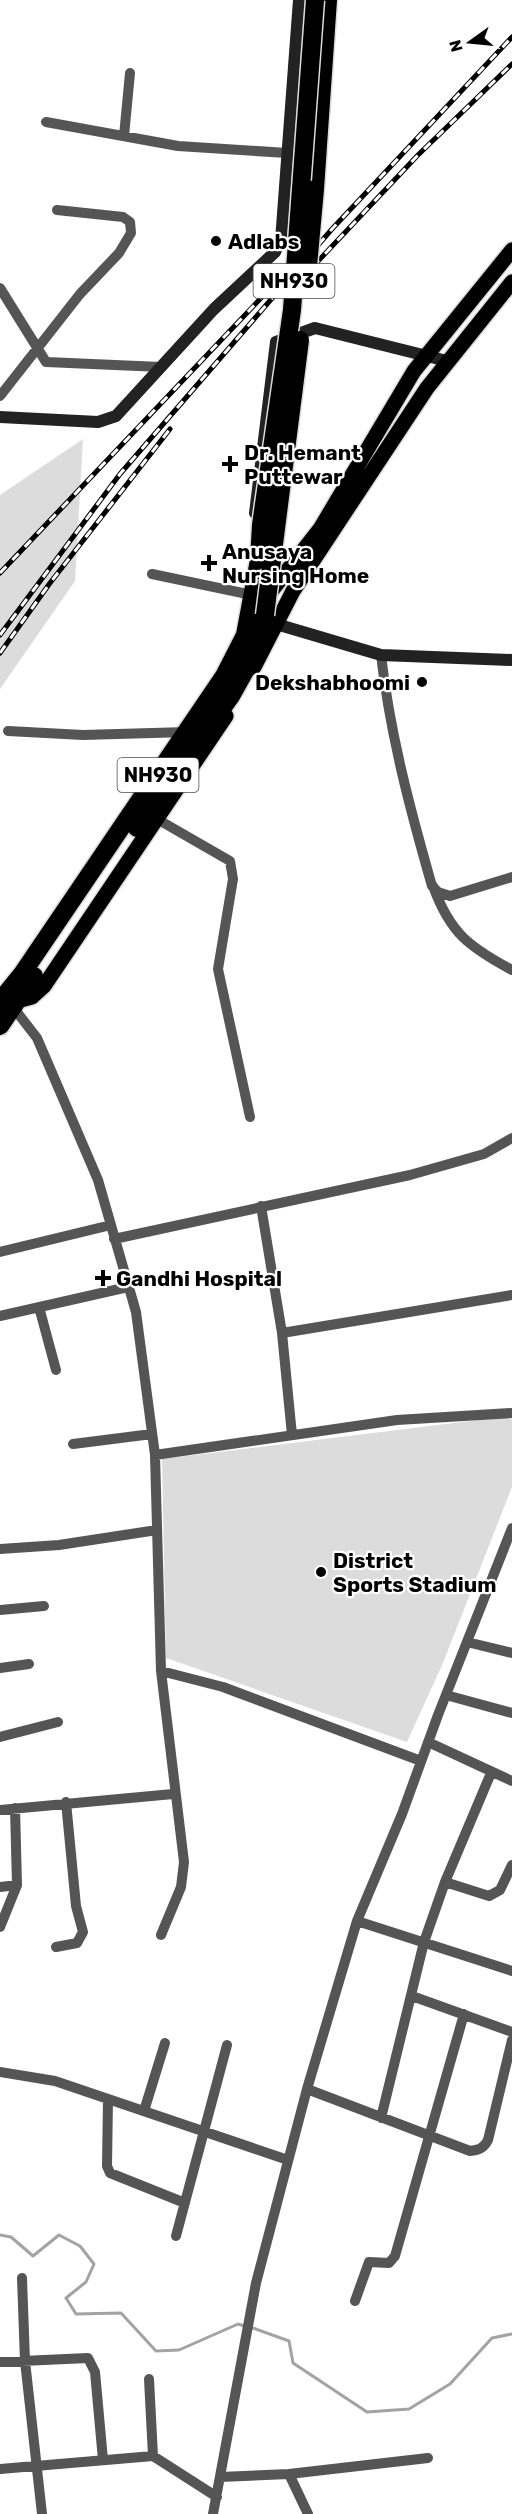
<svg xmlns="http://www.w3.org/2000/svg" width="512" height="2514" font-family="Rubik,sans-serif">
<style>
.green{fill:#dcdcdc}
.lines{fill:none;stroke-linecap:round;stroke-linejoin:round}
.stream{stroke:#a3a3a3;stroke-width:3}
.primary-casing{stroke:#dbdbdb;stroke-width:18}
.highway-casing{stroke:#dbdbdb;stroke-width:21}
.street{stroke:#555;stroke-width:10}
.secondary{stroke:#222;stroke-width:12}
.primary{stroke:#000;stroke-width:15}
.highway{stroke:#000;stroke-width:18}
.rail-casing{stroke:#000;stroke-width:5}
.rail{stroke:#fff;stroke-width:3;stroke-dasharray:9;stroke-linecap:butt}
.highway-bridge-casing{stroke:#dbdbdb;stroke-width:21;stroke-linecap:butt}
.highway-bridge{stroke:#000;stroke-width:18}
.poi-dot{fill:#000;stroke:#fff;stroke-width:2}
.labels{text-anchor:middle;dominant-baseline:central;stroke-width:4.5;stroke-linejoin:round;paint-order:stroke}
.shield{fill:#fff;stroke:#4c4c4c;stroke-width:1.5}
.shield-label{font-size:20px;font-weight:bold;fill:#000}
.poi-label{font-size:21px;font-weight:bold;fill:#000;stroke:#fff;text-anchor:start}
</style>
<rect width="100%" height="100%" fill="#fff"/>
<path class="green" d="M83 439 75 581 0 689V495Z
M502 1417 512 1419V1487L443 1663 407 1742 166 1658 162 1459Z"/>
<g class="lines">
<path class="stream" d="M0 2235 11 2237 33 2256 59 2235 80 2246 94 2264 86 2282 66 2298 76 2314 121 2313 156 2351 179 2350 238 2324 244 2326
M250 2327 289 2341 293 2363 367 2412 409 2409 450 2384 492 2338 512 2334"/>
<defs>
<path id="primary" d="M265 599 320 529 414 371 512 250
M254 667 293 591 427 388 512 282
M17 1001 32 997 44 986 226 716"/>
<path id="highway" d="M315 189 328 0
M137 828 231 696 250 662 265 615
M0 1001 22 974 224 676 245 635 259 560
M0 1026 34 976"/>
</defs>
<use href="#primary" class="primary-casing"/>
<use href="#highway" class="highway-casing"/>
<path class="street" d="M46 122 178 146 287 153
M124 136 130 73
M0 288 46 362 161 367
M0 396 80 294 119 253 131 233 130 222 123 217 57 210
M152 574 252 595
M381 655C390 734 410 809 432 886L438 892 450 896 512 877
M8 731 83 735 187 732
M157 819 230 861 233 879 218 969 250 1117
M433 886C450 933 469 947 512 970
M13 1007 37 1038 98 1180 136 1312 155 1455 161 1671 223 1687 421 1761
M261 1206 282 1333 292 1435
M114 1239 410 1175 484 1154 512 1138
M0 1252 111 1225
M39 1307 56 1370
M0 1316 128 1287
M282 1333 512 1295
M73 1444 152 1434
M155 1455 397 1420 512 1413
M0 1549 59 1545 157 1530
M0 1610 44 1606
M467 1642 512 1653
M0 1668 29 1664
M161 1671 184 1862 181 1887 161 1935
M446 1695 512 1713
M0 1737 58 1722
M428 1742 512 1781
M0 1810 173 1794
M445 1882 489 1896 500 1890 512 1865
M0 1887 17 1885
M357 1921 512 1971
M0 1927 17 1885 15 1808
M56 1947 77 1943 83 1932 76 1906 66 1802
M412 1996 512 2032
M0 2072 55 2081 288 2160
M307 2089 470 2151C479 2150 484 2148 488 2140L512 2040
M108 2099 107 2166 110 2173 185 2203
M144 2111 165 2043
M381 2118 424 1942 445 1882 491 1773
M176 2236 227 2045
M22 2278 25 2361 42 2514
M355 2301 369 2262 389 2263 395 2256 464 2014
M0 2362 88 2358 95 2372 103 2460
M149 2379 153 2456
M0 2469 153 2456 217 2497
M289 2474 428 2458
M220 2477 289 2474 308 2514
M213 2514 256 2283 307 2089 357 1921 402 1814 438 1715 512 1528"/>
<path class="secondary" d="M0 417 98 422 116 416 214 309 275 252 281 240 282 227 299 0
M255 513 276 342 315 328 447 361
M276 624 381 655 512 660"/>
<use href="#primary" class="primary"/>
<use href="#highway" class="highway"/>
<defs>
<path id="rail" d="M288 293 418 155 512 64
M0 573 261 298
M0 635 120 474 332 229 512 37
M0 653 50 583 170 429"/>
</defs>
<use href="#rail" class="rail-casing"/>
<use href="#rail" class="rail"/>
<defs>
<path id="highway-bridge" d="M306 288 315 189
M259 560 261 525 292 310 315 0
M265 615 300 340"/>
</defs>
<use href="#highway-bridge" class="highway-bridge-casing"/>
<use href="#highway-bridge" class="highway-bridge"/>
</g>
<g class="poi-dot">
<circle cx="216" cy="241" r="6"/>
<path d="M227 455h6v6h6v6h-6v6h-6v-6h-6v-6h6z"/>
<path d="M206 554h6v6h6v6h-6v6h-6v-6h-6v-6h6z"/>
<circle cx="422" cy="682" r="6"/>
<path d="M100 1269h6v6h6v6h-6v6h-6v-6h-6v-6h6z"/>
<circle cx="321" cy="1572" r="6"/>
</g>
<g class="labels">
<g class="shield">
<rect x="253.5" y="264" width="81" height="34" rx="4.5"/>
<rect x="117.5" y="758" width="81" height="34" rx="4.5"/>
</g>
<g class="shield-label">
<text x="294" y="281">NH930</text>
<text x="158" y="775">NH930</text>
</g>
<g class="poi-label">
<text x="228" y="241">Adlabs</text>
<text x="244" y="452">Dr. Hemant<tspan x="244" dy="24">Puttewar</tspan></text>
<text x="222" y="551">Anusaya<tspan x="222" dy="24">Nursing Home</tspan></text>
<text x="410" y="682" text-anchor="end">Dekshabhoomi</text>
<text x="116" y="1278">Gandhi Hospital</text>
<text x="333" y="1560">District<tspan x="333" dy="24">Sports Stadium</tspan></text>
</g>
</g>
<g transform="translate(470 42) rotate(255)" stroke="#ffffff" stroke-width="4.5" paint-order="stroke">
<path d="M0-4.5L10 22L0 15L-10 22Z" fill="#000000"/>
<text y="-9" font-size="16" font-weight="bold" text-anchor="middle" fill="#000000">N</text>
</g>
</svg>
